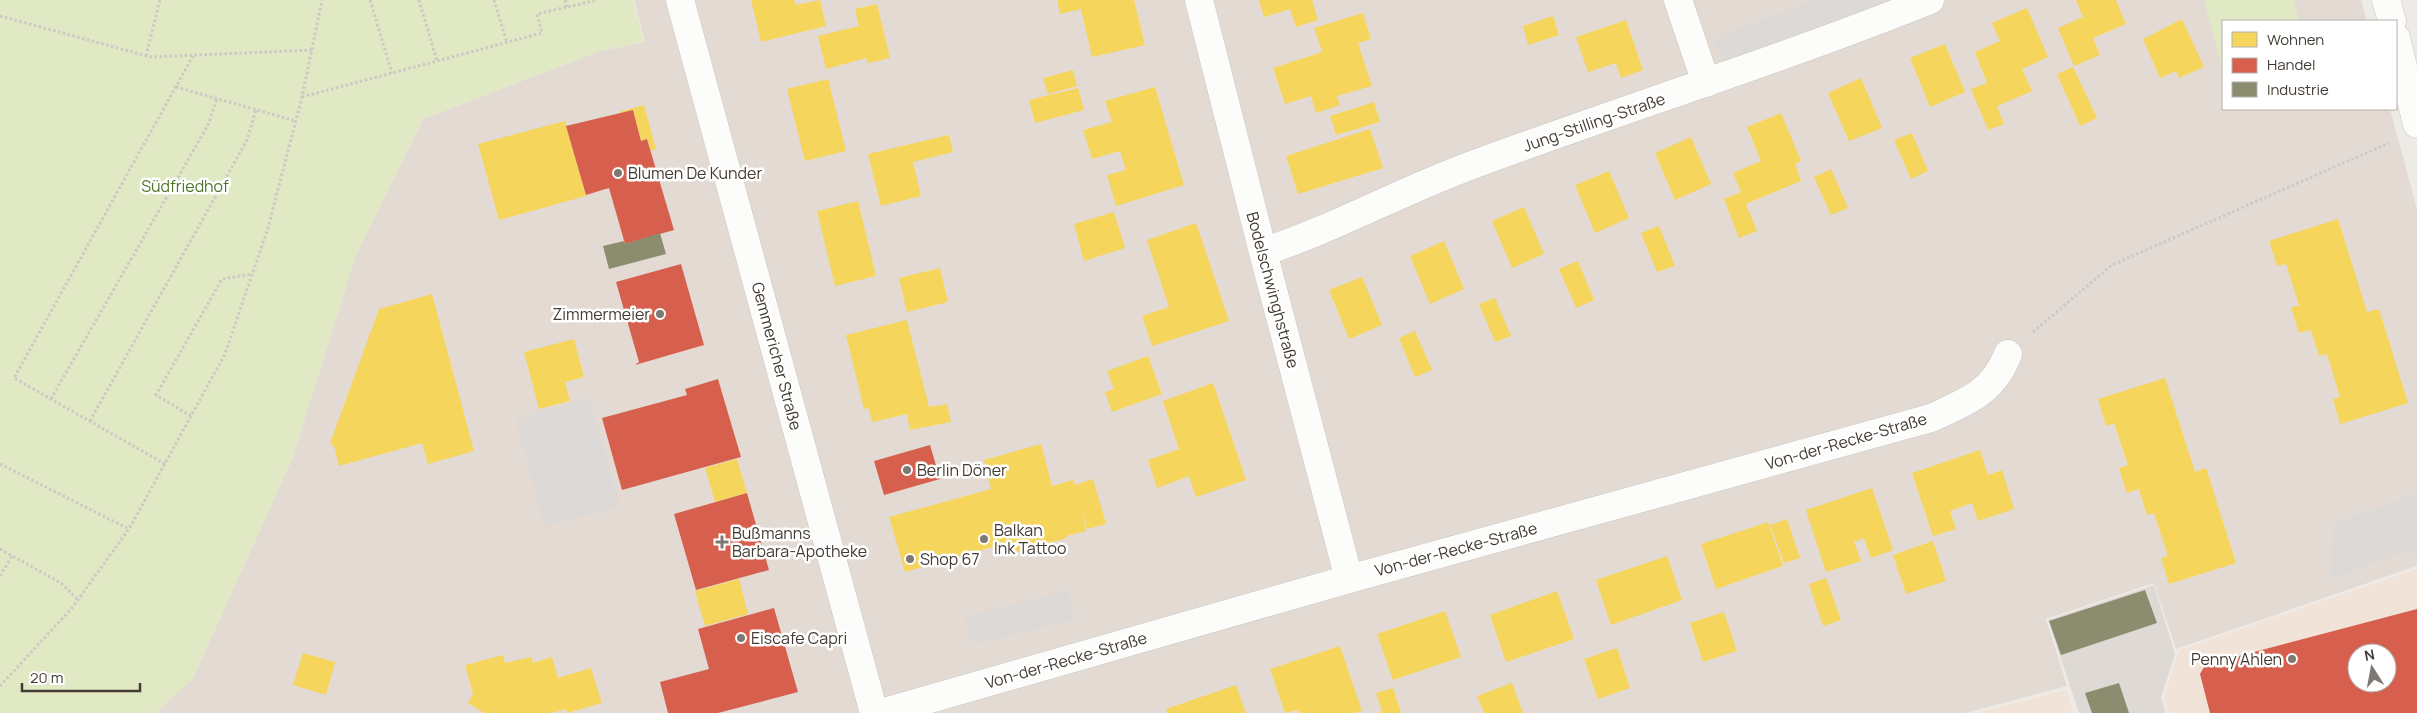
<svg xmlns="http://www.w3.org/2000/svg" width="2417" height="713" font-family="Manrope,sans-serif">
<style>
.residential{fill:#e3dbd3}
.commercial{fill:#f2e3d8;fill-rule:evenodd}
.industrial{fill:#ded9d4}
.green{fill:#e0e9c4}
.parking{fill:#ddd9d6}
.homes{fill:#f6d55c}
.shops{fill:#d6604d;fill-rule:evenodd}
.industry{fill:#8c8c6e}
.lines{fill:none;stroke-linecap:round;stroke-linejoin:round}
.street-casing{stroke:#cac6c2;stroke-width:29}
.path{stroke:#ccc9c5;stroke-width:3;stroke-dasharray:2.5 2.5;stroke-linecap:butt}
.street{stroke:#fcfcfb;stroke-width:28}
.poi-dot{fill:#7f7872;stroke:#fff;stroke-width:2}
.labels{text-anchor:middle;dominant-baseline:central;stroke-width:5;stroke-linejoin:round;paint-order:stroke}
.street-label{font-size:16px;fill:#433b33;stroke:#fff}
.poi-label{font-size:16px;fill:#433b33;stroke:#fff;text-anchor:start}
.park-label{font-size:16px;fill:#4f7526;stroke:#fff}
</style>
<rect width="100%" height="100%" fill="#eeeae6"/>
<path class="residential" d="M634 0H2361L2367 21H2223V109H2390L2417 209V566L2176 649 2154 583 2046 619 2067 686 1966 713H156L193 678 292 459 356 255 423 119 600 51 645 42Z"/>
<path class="commercial" d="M2417 569V713H2169L2164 698 2179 650ZM2357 653H2387V683H2357Z
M2066 690 2073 713H1977Z"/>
<path class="industrial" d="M2154 585 2175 654 2161 698 2166 713H2079L2048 620Z"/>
<path class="green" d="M0 0H633L644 42 600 51 423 119 356 255 292 459 193 678 156 713H0Z
M2204 0H2294L2299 21H2223V72Z"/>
<path class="parking" d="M1814 0H1903L1725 67 1713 38Z
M590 398 620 507 545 527 515 419Z
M2417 493V548L2330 579 2333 524Z
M1068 590 1075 619 972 645 965 616Z"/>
<path class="homes" d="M751 0H794L796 5 820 0 826 26 761 42Z
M1057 0H1134L1145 45 1092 57 1081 9 1060 14Z
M1259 0H1312L1318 20 1296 27 1290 9 1264 17Z
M2076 0H2116L2126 24 2093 38 2100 55 2074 66 2058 28 2083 17Z
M877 4 890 58 868 63 866 58 826 69 818 36 859 26 855 9Z
M2027 8 2048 57 2022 69 2032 91 1997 106 2004 124 1988 130 1971 89 1987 83 1975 52 2000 41 1992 23Z
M1363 13 1371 39 1358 43 1372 86 1337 96 1340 105 1316 113 1311 96 1285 104 1273 68 1322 52 1314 28Z
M1553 16 1559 35 1528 45 1523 26Z
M2182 19 2204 67 2179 78 2176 71 2160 78 2143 39Z
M1626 20 1643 70 1621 78 1616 63 1588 72 1576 37Z
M1945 44 1965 92 1930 107 1910 58Z
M2073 67 2097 118 2080 126 2057 74Z
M1073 70 1077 86 1048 94 1043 78Z
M1861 78 1882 128 1849 141 1828 93Z
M828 79 846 151 805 161 787 89Z
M1155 87 1184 185 1116 206 1107 175 1126 170 1120 151 1092 159 1083 130 1112 122 1105 101Z
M1078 88 1084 110 1035 123 1029 100Z
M1374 102 1380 122 1336 135 1330 116Z
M644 105 656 149 651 151 647 139 641 141 633 110 620 114 619 112Z
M1781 113 1801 161 1795 164 1801 181 1746 204 1757 231 1739 238 1724 199 1741 192 1733 173 1761 161 1747 127Z
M565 121 586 196 499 220 478 144Z
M1370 129 1383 168 1298 194 1286 156Z
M1912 133 1928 171 1911 179 1894 140Z
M949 135 953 152 913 162 921 196 881 206 868 154Z
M1691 137 1711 184 1675 200 1655 153Z
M1831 169 1848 208 1831 215 1814 177Z
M1609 171 1629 218 1595 233 1575 185Z
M858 201 876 276 835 286 817 211Z
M1524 207 1544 254 1512 268 1492 221Z
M1114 212 1125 248 1084 261 1074 224Z
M2338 219 2367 312 2379 309 2408 403 2340 424 2333 399 2340 397 2327 354 2319 356 2311 330 2299 333 2291 308 2299 305 2286 264 2277 266 2269 241Z
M1196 223 1229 321 1152 346 1142 316 1169 307 1147 240Z
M1659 226 1675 266 1657 272 1641 233Z
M1444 241 1464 289 1430 304 1410 256Z
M1578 261 1594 300 1576 308 1559 269Z
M940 268 948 302 907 312 899 278Z
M1362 277 1382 325 1349 339 1329 290Z
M432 294 474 451 428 464 422 443 339 466 334 446 330 443 379 309Z
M1495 298 1511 336 1495 342 1479 304Z
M907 320 929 407 947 404 951 422 910 430 907 414 872 422 869 408 864 409 846 335Z
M1415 331 1432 370 1415 377 1399 338Z
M574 339 584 377 565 382 570 401 539 409 524 352Z
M1148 356 1162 394 1112 412 1105 392 1114 389 1107 371Z
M2165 378 2195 472 2206 468 2236 563 2169 584 2161 558 2168 556 2154 513 2147 515 2139 489 2127 493 2119 468 2128 465 2114 423 2106 426 2098 399Z
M1213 383 1246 480 1196 497 1189 476 1157 488 1148 460 1179 449 1163 401Z
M1041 444 1052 486 1073 480 1075 485 1093 479 1106 524 1087 529 1081 508 1086 531 1066 536 1067 538 1009 554 1007 543 905 572 889 517 991 489 984 460Z
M1980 450 1988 475 2002 470 2014 509 1978 521 1972 503 1950 511 1956 529 1933 536 1912 473Z
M737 459 747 493 715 502 705 468Z
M1872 488 1893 550 1871 558 1864 538 1854 542 1861 561 1826 572 1806 510Z
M1787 519 1800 558 1784 563 1770 525Z
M1768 522 1783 566 1716 589 1701 544Z
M1933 541 1946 581 1906 594 1893 555Z
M1667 556 1682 600 1611 625 1596 580Z
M1826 578 1841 620 1823 626 1809 584Z
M739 579 748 614 705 626 695 591Z
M1557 591 1574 639 1506 662 1490 615Z
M1445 611 1461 657 1393 680 1377 634Z
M1724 612 1737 651 1703 662 1690 623Z
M1340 646 1362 711 1355 713H1299L1298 710 1285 713 1270 669Z
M1617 648 1630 688 1598 699 1584 659Z
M303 653 335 662 326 695 293 685Z
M503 655 505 663 531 657 533 663 552 657 558 678 591 668 602 703 567 713 566 709 551 713H484L468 703 473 694 465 665Z
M1512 683 1523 713H1484L1477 696Z
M1236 685 1246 713H1168L1166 709Z
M1393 688 1401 713H1378L1382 711 1376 693Z"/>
<path class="shops" d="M633 110 641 141 647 139 674 230 625 244 609 188 586 195 566 126Z
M681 264 704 345 635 365 639 362 616 282Z
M718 379 741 457 622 490 602 418 687 395 685 389Z
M930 445 940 479 884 495 874 461Z
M747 493 769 570 696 590 674 514Z
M774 608 798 692 718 713H668L660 682 709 669 698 629Z
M2417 609V713H2210L2200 674 2205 665ZM2357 653H2387V683H2357Z"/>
<path class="industry" d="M660 233 666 254 609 269 603 246 624 241 625 244Z
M2145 590 2157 623 2061 655 2049 621Z
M2119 683 2129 713H2092L2085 693Z"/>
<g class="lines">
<defs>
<path id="street" d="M680 0 874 713
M1199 0 1263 252 1349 579
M1678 0 1706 83
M2386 0 2392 21
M2396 38 2417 124
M1263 252C1336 228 1403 190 1475 164 1626 108 1780 60 1930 0
M881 713 1349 579 1931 418C1966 402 1993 393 2008 354"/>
</defs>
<use href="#street" class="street-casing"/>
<path class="path" d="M370 0 392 73
M419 0 437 61
M494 0 507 43
M565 0 567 7
M0 16 151 57 312 50
M146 56 160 0
M176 87 296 121
M302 97 542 33 537 14 597 0
M2033 332 2112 265 2389 143
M51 399 208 125 217 98
M191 416 156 395 222 279 252 274
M90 421 247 140 256 110
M0 464 129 529
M165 464 14 378 194 54
M0 549 61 583 78 600
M0 576 12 556
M0 686 72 608 129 529 225 354 268 228 302 97 322 0"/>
<use href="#street" class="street"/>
</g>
<g class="poi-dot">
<circle cx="618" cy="173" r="5"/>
<circle cx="660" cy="314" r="5"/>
<circle cx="907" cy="470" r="5"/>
<circle cx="984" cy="539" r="5"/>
<path d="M719.5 534.5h5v5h5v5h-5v5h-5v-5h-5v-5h5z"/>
<circle cx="910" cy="559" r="5"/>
<circle cx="741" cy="638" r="5"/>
<circle cx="2292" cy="659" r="5"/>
</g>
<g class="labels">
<g class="street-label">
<text transform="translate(1594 122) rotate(-19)">Jung-Stilling-Straße</text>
<text transform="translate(1273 290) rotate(75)">Bodelschwinghstraße</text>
<text transform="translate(777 356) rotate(75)">Gemmericher Straße</text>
<text transform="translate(1846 441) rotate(-16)">Von-der-Recke-Straße</text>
<text transform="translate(1456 549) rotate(-15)">Von-der-Recke-Straße</text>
<text transform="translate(1066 660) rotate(-16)">Von-der-Recke-Straße</text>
</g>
<g class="poi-label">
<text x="628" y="173">Blumen De Kunder</text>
<text x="650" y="314" text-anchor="end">Zimmermeier</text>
<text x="917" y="470">Berlin Döner</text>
<text x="994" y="530">Balkan<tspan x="994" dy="18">Ink Tattoo</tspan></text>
<text x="732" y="533">Bußmanns<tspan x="732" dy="18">Barbara-Apotheke</tspan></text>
<text x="920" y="559">Shop 67</text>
<text x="751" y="638">Eiscafe Capri</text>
<text x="2282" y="659" text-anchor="end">Penny Ahlen</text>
</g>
<g class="park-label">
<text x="185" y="186">Südfriedhof</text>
</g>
</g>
<rect x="2222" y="20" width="175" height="90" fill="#ffffff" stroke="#b4b1ad"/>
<rect x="2232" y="32" width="25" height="15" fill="#f6d55c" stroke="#b4b1ad"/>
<text x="2267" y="45" font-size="15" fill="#433b33">Wohnen</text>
<rect x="2232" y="58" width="25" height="15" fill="#d6604d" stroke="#b4b1ad"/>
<text x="2267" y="70" font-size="15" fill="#433b33">Handel</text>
<rect x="2232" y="82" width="25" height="15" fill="#8c8c6e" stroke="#b4b1ad"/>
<text x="2267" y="95" font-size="15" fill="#433b33">Industrie</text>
<g transform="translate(2372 668) rotate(349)"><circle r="24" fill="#ffffff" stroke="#b4b1ad"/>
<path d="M0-4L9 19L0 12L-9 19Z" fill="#7f7872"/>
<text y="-8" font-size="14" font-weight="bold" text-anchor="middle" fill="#433b33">N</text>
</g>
<path d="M22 683v8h118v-8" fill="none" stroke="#433b33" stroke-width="2.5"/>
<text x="30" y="683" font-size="15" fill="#433b33" stroke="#ffffff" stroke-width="4" paint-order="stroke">20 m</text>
</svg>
